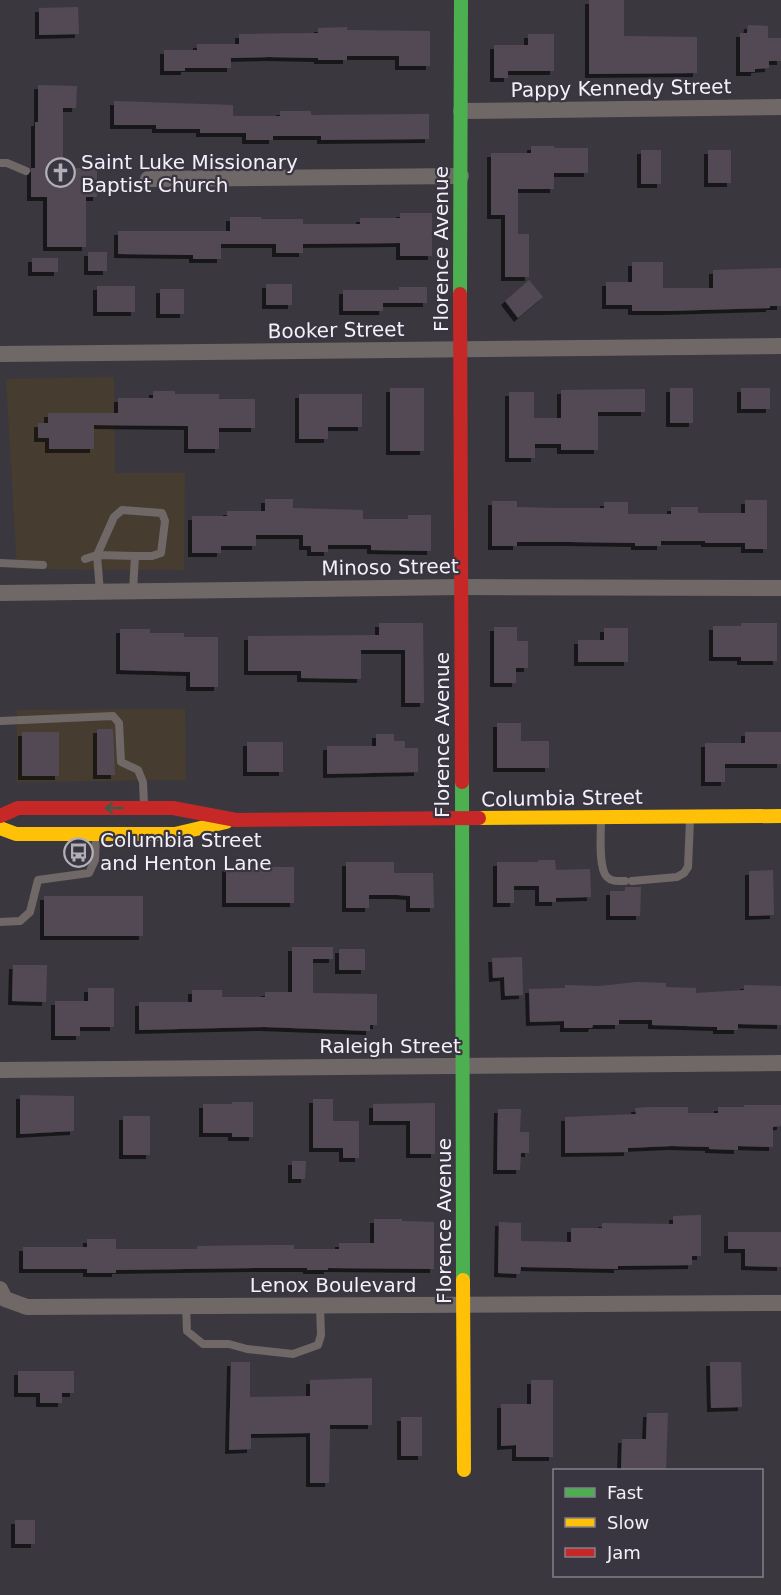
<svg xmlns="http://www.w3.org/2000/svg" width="781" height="1595" font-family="'DejaVu Sans',sans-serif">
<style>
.commercial{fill:#463c2f}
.building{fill:#524a55;filter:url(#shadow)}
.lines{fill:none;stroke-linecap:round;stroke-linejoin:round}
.lane{stroke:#6f6867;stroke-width:8}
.street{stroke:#6f6867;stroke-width:16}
.fast{stroke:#4caf50;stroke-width:14}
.slow{stroke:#ffc107;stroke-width:14}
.jam{stroke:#c62828;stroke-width:14}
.oneway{stroke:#3f5a46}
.labels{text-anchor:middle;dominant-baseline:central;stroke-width:4.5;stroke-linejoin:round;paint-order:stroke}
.street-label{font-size:20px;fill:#f3f0f8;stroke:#393541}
.poi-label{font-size:20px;fill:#f3f0f8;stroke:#393541;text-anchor:start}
</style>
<defs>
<filter id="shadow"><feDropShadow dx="-4" dy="4" stdDeviation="0" flood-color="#0009"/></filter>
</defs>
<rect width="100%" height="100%" fill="#3a383e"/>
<path class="commercial" d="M114 377 115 473H185L184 570 17 569 6 379Z
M185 709 186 780 17 782V710Z"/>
<path class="building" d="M589 0H624V36L697 37V73L589 74Z
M78 7 79 34 39 35V8Z
M748 25 768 26V38H781V61H769V68L755 69V72H740V33H747Z
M347 27V30L430 31V66H399V56H347V60H318V58L269 57 231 58V68H185V71H164V50H197V44H239V34L318 33V28Z
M528 34H554V71H508V78H494V45H528Z
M38 85 77 86 76 108H63V168H97V197H86V247H47V197H31V168H35V122H38Z
M114 101 233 105V116H280V111H311V115L429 114V139L321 140V136H273V140H246V133H200V129H156V125H114Z
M531 146H554V148H588V173H554V189H518V234H529V277H505V215H491V153H531Z
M641 150H661V184H641Z
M708 150H731V183H708Z
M400 213H432V256H400V243L303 244V253H276V244H221V259H193V255L118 254V231H230V217H261V219H303V224H360V218H400Z
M88 252H107V271H88Z
M32 258H58V272H32Z
M632 262H663V288H713V270L781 268V306H770V308L667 311H632V305H606V282H632Z
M529 280 543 297 518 318 505 301Z
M266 284H292V305H266Z
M97 286H135V312H97Z
M399 287H427V303H383V311H343V290H399Z
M160 289H184V314H160Z
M390 388H424V451H390Z
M670 388H693V423H670Z
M741 388H770V409H741Z
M645 389V412H598V450H561V444H535V458H509V392H534V418H561V390Z
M153 391H175V394H219V399H255V428H219V449H188V426L94 425V449H49V438H38V423H48V413H118V398H153Z
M299 394H362V427H328V439H299Z
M265 499H293V508L363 510V519H408V515H431V551L371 550V545H328V552H311V546H303V535H256V546H221V553H192V516H227V511H265Z
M745 500H767V549H745V543H705V541H661V546H635V543L570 542H517V546H492V501H517V507L554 508H604V502H628V514H671V507H698V513H745Z
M379 623H423L424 703H405V650H361V679L301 678V671H248V636L379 635Z
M741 623H777V661H741V657H713V626H741Z
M494 627H517V641H528V668H516V683H494Z
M604 628H628V662H578V640H604Z
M120 629H150V633H184V637H218V687H190V672L120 670Z
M497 723H521V741H549V768H497Z
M97 729H113L115 775H97Z
M22 732H59V776H22Z
M745 732H781V764H725V782H705V743H745Z
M376 734H394V741H405V748H418V772L327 774V746H376Z
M247 742H283V772H247Z
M538 860H555L556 870 590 869 591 897 556 898V902H539V886H514V903H497V862H538Z
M346 862H394V873H433L434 908H410V896L398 895H369V908H346Z
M226 867H294V903H226Z
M773 870 774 915 749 916V871Z
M625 887H641L640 916H610V891H625Z
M44 896H143V936H44Z
M292 947H333V959H313V993L377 994V1025H370V1031L264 1027 139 1030V1002H192V990H222V997H265V992H292Z
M339 949H365V970H339Z
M522 957 523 995 505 996 504 977 493 978 492 958Z
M13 965H47L46 1002 12 1001Z
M637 982 666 983V987L696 988V993L744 990V985L781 986V1025L738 1024V1030H717V1027L652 1025V1020H619V1025H593L592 1028H564V1021L530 1022 529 989 565 988V985L599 986Z
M88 988H114V1027H80V1036H55V1001H88Z
M20 1095 74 1096V1131L20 1134Z
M313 1099H333V1121H359V1158H343V1148H313Z
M232 1102H253V1137H232V1133H203V1104H232Z
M435 1103V1154H410V1121H373V1104Z
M744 1105H781V1126L773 1127V1147L738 1146V1150L709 1149V1147L672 1146 628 1148V1152L565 1153V1117L636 1114 635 1108 650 1107H688V1113H718V1107H744Z
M498 1109H521L520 1132H529V1153H521L520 1170H497Z
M123 1116H150V1155H123Z
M292 1161H306L305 1179H292Z
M701 1215V1256H692V1265L618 1266V1269L521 1267 520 1274 498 1273 499 1222 521 1223V1241L571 1242V1228H602V1223L673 1224V1216Z
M374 1219H402V1221L434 1222V1269L328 1268V1270H307V1268H255L116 1270V1273H87V1269H23V1247H87V1239H116V1249H197V1246L268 1245H294V1249H339V1243H374Z
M728 1232H781V1267L745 1266V1249H728Z
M231 1362H250V1397L310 1396V1380L372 1378V1425H330L329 1483H310V1433L251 1434V1449L229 1450Z
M710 1362H741L742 1407 711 1408Z
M18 1371H74V1393H62V1403H40V1393H18Z
M531 1380H553V1457H516V1445L501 1446V1404H531Z
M647 1413H668L666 1470H621L622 1439H646Z
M401 1417H422V1456H401Z
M15 1520H35V1544H15Z"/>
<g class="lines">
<path class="lane" d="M0 163H7L26 171
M85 559 97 555 114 517 122 510 162 513 165 521 161 553 152 556H135
M0 563 43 565
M100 592 97 555 135 556 133 591
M0 721 113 716 119 723 121 762 138 770 143 782 144 805
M601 820C601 833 598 868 607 877 612 882 618 881 625 881
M632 881 677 877 684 873 688 867 690 820
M0 922 20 921 30 912 38 880 89 873 95 860 96 835
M186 1306 187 1331 203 1344H229L247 1349 293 1354 318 1345 321 1335 320 1306"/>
<path class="street" d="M461 111 781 107
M148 179 461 176
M0 354 781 346
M0 593 462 587 781 588
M0 1070 781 1063
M0 1289 5 1299 27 1307 781 1303"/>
<path class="fast" d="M460 294 461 0
M462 782 463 1280"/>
<path class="slow" d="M479 818 781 816
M0 828 16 834H175L226 822
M463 1280 464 1470"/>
<path class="jam" d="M460 294 462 782
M0 816 18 808H173L236 820 479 818"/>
</g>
<defs><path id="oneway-shaft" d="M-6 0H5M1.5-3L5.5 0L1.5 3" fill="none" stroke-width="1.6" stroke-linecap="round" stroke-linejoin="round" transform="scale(1.5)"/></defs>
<use class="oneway" href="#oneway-shaft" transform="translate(114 808) rotate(180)"/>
<defs>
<symbol id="church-ring" viewBox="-11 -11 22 22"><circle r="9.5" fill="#393541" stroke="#b2b0b7" stroke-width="1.5"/><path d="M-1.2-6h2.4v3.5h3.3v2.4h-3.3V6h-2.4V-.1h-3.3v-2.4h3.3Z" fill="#b2b0b7"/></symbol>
<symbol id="bus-ring" viewBox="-11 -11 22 22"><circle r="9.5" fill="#393541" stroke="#b2b0b7" stroke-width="1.5"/><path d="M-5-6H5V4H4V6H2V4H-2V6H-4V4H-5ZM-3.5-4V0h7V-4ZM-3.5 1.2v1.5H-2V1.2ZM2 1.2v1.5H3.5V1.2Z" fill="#b2b0b7"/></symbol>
</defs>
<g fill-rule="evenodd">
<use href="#church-ring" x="44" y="156" width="33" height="33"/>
<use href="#bus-ring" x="62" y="836" width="33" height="33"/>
</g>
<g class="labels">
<g class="street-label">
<text transform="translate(621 88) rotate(-1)">Pappy Kennedy Street</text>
<text transform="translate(441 249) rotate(-90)">Florence Avenue</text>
<text transform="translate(336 330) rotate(-1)">Booker Street</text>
<text transform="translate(390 567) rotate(-1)">Minoso Street</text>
<text transform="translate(442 735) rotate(-90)">Florence Avenue</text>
<text transform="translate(562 798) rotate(-1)">Columbia Street</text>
<text x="390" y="1046">Raleigh Street</text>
<text transform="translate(444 1221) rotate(-90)">Florence Avenue</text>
<text x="333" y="1285">Lenox Boulevard</text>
</g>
<g class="poi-label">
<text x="81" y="162">Saint Luke Missionary<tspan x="81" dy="23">Baptist Church</tspan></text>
<text x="100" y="840">Columbia Street<tspan x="100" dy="23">and Henton Lane</tspan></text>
</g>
</g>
<rect x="553" y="1469" width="210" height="108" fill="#393541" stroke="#83808a" stroke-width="1.5"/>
<rect x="565" y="1488" width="30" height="9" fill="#4caf50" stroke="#83808a" stroke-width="1.5"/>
<text x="607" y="1499" font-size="18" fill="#f3f0f8">Fast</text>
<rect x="565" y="1518" width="30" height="9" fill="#ffc107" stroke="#83808a" stroke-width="1.5"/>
<text x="607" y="1529" font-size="18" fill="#f3f0f8">Slow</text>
<rect x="565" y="1548" width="30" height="9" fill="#c62828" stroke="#83808a" stroke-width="1.5"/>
<text x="607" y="1559" font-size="18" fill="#f3f0f8">Jam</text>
</svg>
